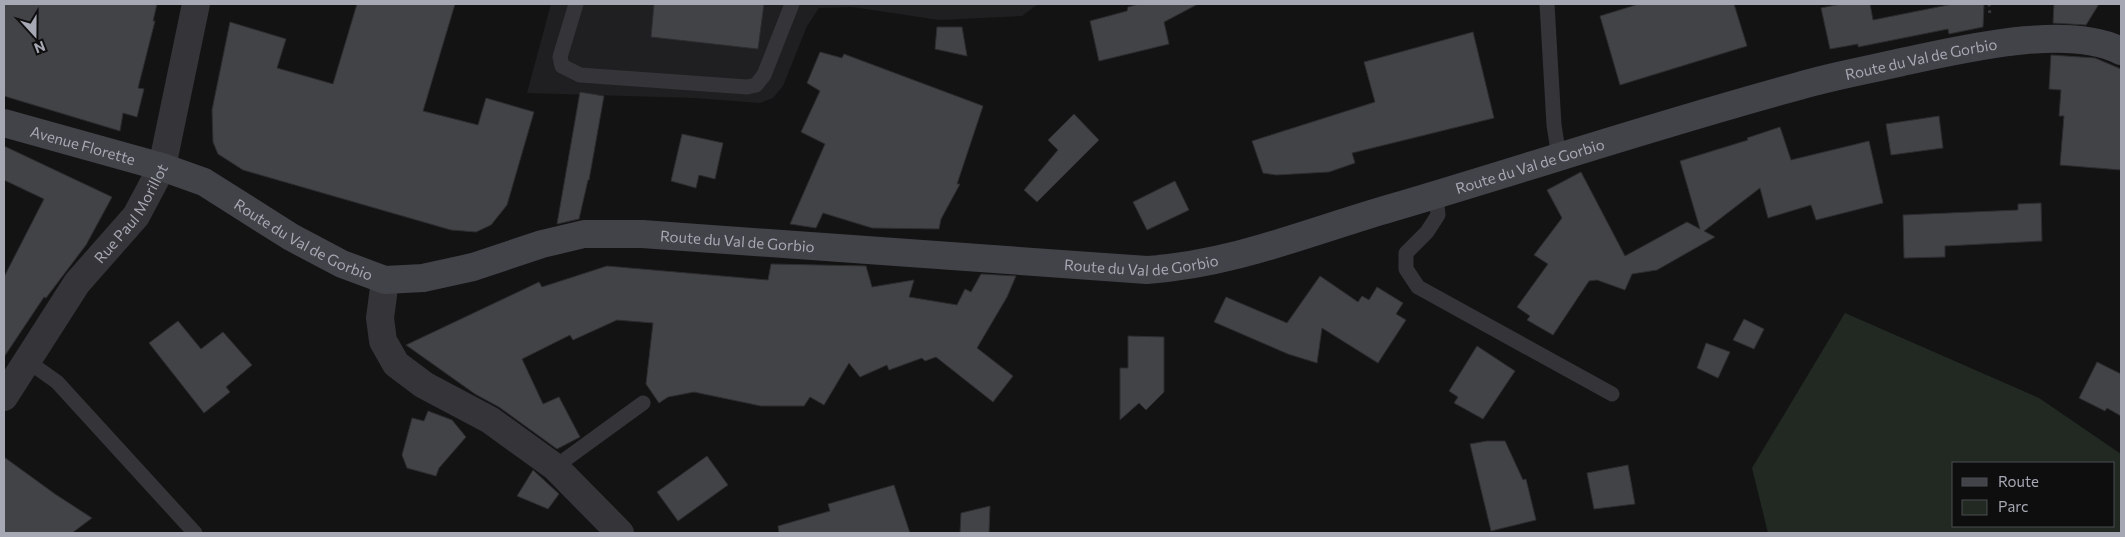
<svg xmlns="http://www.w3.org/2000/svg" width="2125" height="537" font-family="Commissioner,sans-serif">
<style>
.built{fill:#1f1f21}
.green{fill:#222923;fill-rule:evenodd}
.building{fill:#424347;stroke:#2d2d30}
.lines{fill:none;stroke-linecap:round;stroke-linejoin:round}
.path{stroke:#3a3b40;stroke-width:3;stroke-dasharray:2.5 4;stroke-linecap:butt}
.lane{stroke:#343439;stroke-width:15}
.street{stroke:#343439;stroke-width:28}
.secondary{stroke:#424349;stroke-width:28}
.labels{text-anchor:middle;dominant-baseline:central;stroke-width:4.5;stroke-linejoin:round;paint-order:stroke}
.street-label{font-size:15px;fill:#a6a8b3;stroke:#0e0e0f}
</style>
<rect width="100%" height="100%" fill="#131314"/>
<path class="built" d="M551 4H1038L1022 16 939 20 852 7 819 8 807 26 783 86 773 98 760 103 695 98 527 93Z"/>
<path class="green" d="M1845 313 2039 398 2121 454V533H1768L1752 468ZM1954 463H2114V526H1954Z"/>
<path class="building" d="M4 4H157L153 21H155L138 88 144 89 137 117 123 113 120 131 4 96Z
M357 4H455L423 111 478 125 486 98 534 112 507 205 491 225 476 232 451 230 243 170 218 154 213 142 212 110 230 22 286 39 277 68 333 84Z
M654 4H764L758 49 651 37Z
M1139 4H1198L1164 22 1169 44 1099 61 1090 21 1127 11 1128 7Z
M1639 4H1734L1747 46 1620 85 1600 16Z
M1841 4H1870L1873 20 1953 4H1984L1983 27 1949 34 1948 29 1858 47V44L1830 49 1821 8Z
M2054 4H2099L2086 25 2053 23Z
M937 27H962L967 56 935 49Z
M1473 32 1494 118 1352 153 1355 163 1329 172 1276 175 1263 173 1252 141 1375 102 1364 62Z
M820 52 842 58 844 54 983 106 957 184H960L941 219 939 229 872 228 823 213 816 228 790 224 825 144 801 132 820 91 807 83Z
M2051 55 2095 58 2121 69V170L2060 165 2064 116H2059L2061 90 2049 89Z
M580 92 604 96 589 180H588L579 219 557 224Z
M1074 114 1099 140 1037 202 1024 190 1058 150 1048 140Z
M1939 116 1943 148 1891 155 1886 124Z
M1780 127 1791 160 1869 141 1883 203 1816 220 1811 205 1768 218 1760 188 1704 231 1715 237 1657 270 1632 274 1625 290 1597 280 1589 281 1553 335 1527 320 1530 316 1517 307 1548 264 1534 255 1562 218 1547 190 1581 172 1625 256 1687 222 1700 229 1680 161 1748 140 1747 138Z
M682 134 723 143 715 179 699 175 696 188 671 181Z
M4 146 112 197 86 245 46 298 44 297 4 357V277L44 199 4 180Z
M1175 181 1189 210 1147 230 1133 202Z
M2041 203 2042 241 1945 246V257L1904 258 1903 215 2018 210V204Z
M771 264 866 266 872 287 914 280 909 297 957 305 965 289 971 292 981 274 1016 276 1007 297 977 348 1013 376 993 402 936 357 925 361 922 358 889 370 887 365 860 377 849 363 824 405 810 397 804 406H761L694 392 668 397 659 403 646 384 653 323 617 320 573 340 570 335 522 359 543 404 559 397 580 437 557 449 499 407 475 394 406 345 539 282 542 287 607 266 768 280Z
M1320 276 1358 302 1362 296 1369 300 1377 287 1403 303 1396 314 1406 320 1378 363 1322 328 1317 363 1288 354 1214 322 1226 297 1287 323Z
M1744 319 1764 329 1754 349 1733 340Z
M178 321 201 349 223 332 252 365 226 387 230 392 204 413 149 343Z
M1128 336 1164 337V392L1146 410 1139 403 1120 420V368H1128Z
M1706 343 1730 352 1718 378 1697 368Z
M1477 346 1515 371 1483 419 1454 403 1458 397 1449 391Z
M2097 362 2121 374V416L2107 408 2105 411 2079 398Z
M428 411 452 420 466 437 439 468 436 476 407 468 402 455 412 418 424 421Z
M1487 441H1505L1523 480 1526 479 1536 520 1491 531 1470 444Z
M707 456 728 485 678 521 657 492Z
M4 457 55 494 92 518 72 533H4Z
M1628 465 1635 504 1594 509 1587 473Z
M533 470 559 494 548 509 517 496Z
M894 485 910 533H779L778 526 830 511 828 504Z
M990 506 989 533H960L961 513Z"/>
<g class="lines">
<path class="path" d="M1989 4 1990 16"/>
<path class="lane" d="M576 4 560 57 562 66 580 75 747 87 756 85 764 75 792 4
M1547 4 1554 125 1559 157
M1436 195 1438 215 1427 232 1406 253V269L1418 287 1612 394
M26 360 57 382 195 533
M555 467 643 403"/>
<g class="street">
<path d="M385 280 380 318 383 341 396 364 424 385 490 420 555 467 620 533"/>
<path id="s1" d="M4 397 77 283 136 216 162 167 196 4"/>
</g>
<path class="secondary" id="s2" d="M4 123 162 167 204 182 291 237 342 264 385 280 423 278 473 267 542 244 584 234H642L1147 270C1234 264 1308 232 1391 208 1527 168 1662 123 1799 86 1833 76 1868 70 1902 62 1960 50 2067 23 2121 51"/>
</g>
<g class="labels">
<g class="street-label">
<text stroke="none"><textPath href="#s2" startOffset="1988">Route du Val de Gorbio</textPath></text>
<text stroke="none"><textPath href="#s2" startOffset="82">Avenue Florette</textPath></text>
<text stroke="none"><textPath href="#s2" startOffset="1582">Route du Val de Gorbio</textPath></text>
<text stroke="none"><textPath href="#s1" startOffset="224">Rue Paul Morillot</textPath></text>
<text stroke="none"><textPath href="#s2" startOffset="324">Route du Val de Gorbio</textPath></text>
<text stroke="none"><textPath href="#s2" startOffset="774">Route du Val de Gorbio</textPath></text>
<text stroke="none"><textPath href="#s2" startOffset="1179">Route du Val de Gorbio</textPath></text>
</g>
</g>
<rect width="2125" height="537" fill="none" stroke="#a6a8b3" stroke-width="10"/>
<rect x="1952" y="462" width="162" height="65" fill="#0e0e0f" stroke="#4b4c51"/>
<rect x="1962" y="478" width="25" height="8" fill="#424349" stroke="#4b4c51"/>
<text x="1998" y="487" font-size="15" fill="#a6a8b3">Route</text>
<rect x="1962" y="500" width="25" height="15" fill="#222923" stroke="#4b4c51"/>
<text x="1998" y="512" font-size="15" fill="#a6a8b3">Parc</text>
<g transform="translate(35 35) rotate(159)" stroke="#0e0e0f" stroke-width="4" paint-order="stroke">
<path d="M0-4L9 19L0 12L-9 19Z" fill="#a6a8b3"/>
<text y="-8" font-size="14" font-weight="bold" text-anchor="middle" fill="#a6a8b3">N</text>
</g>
</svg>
